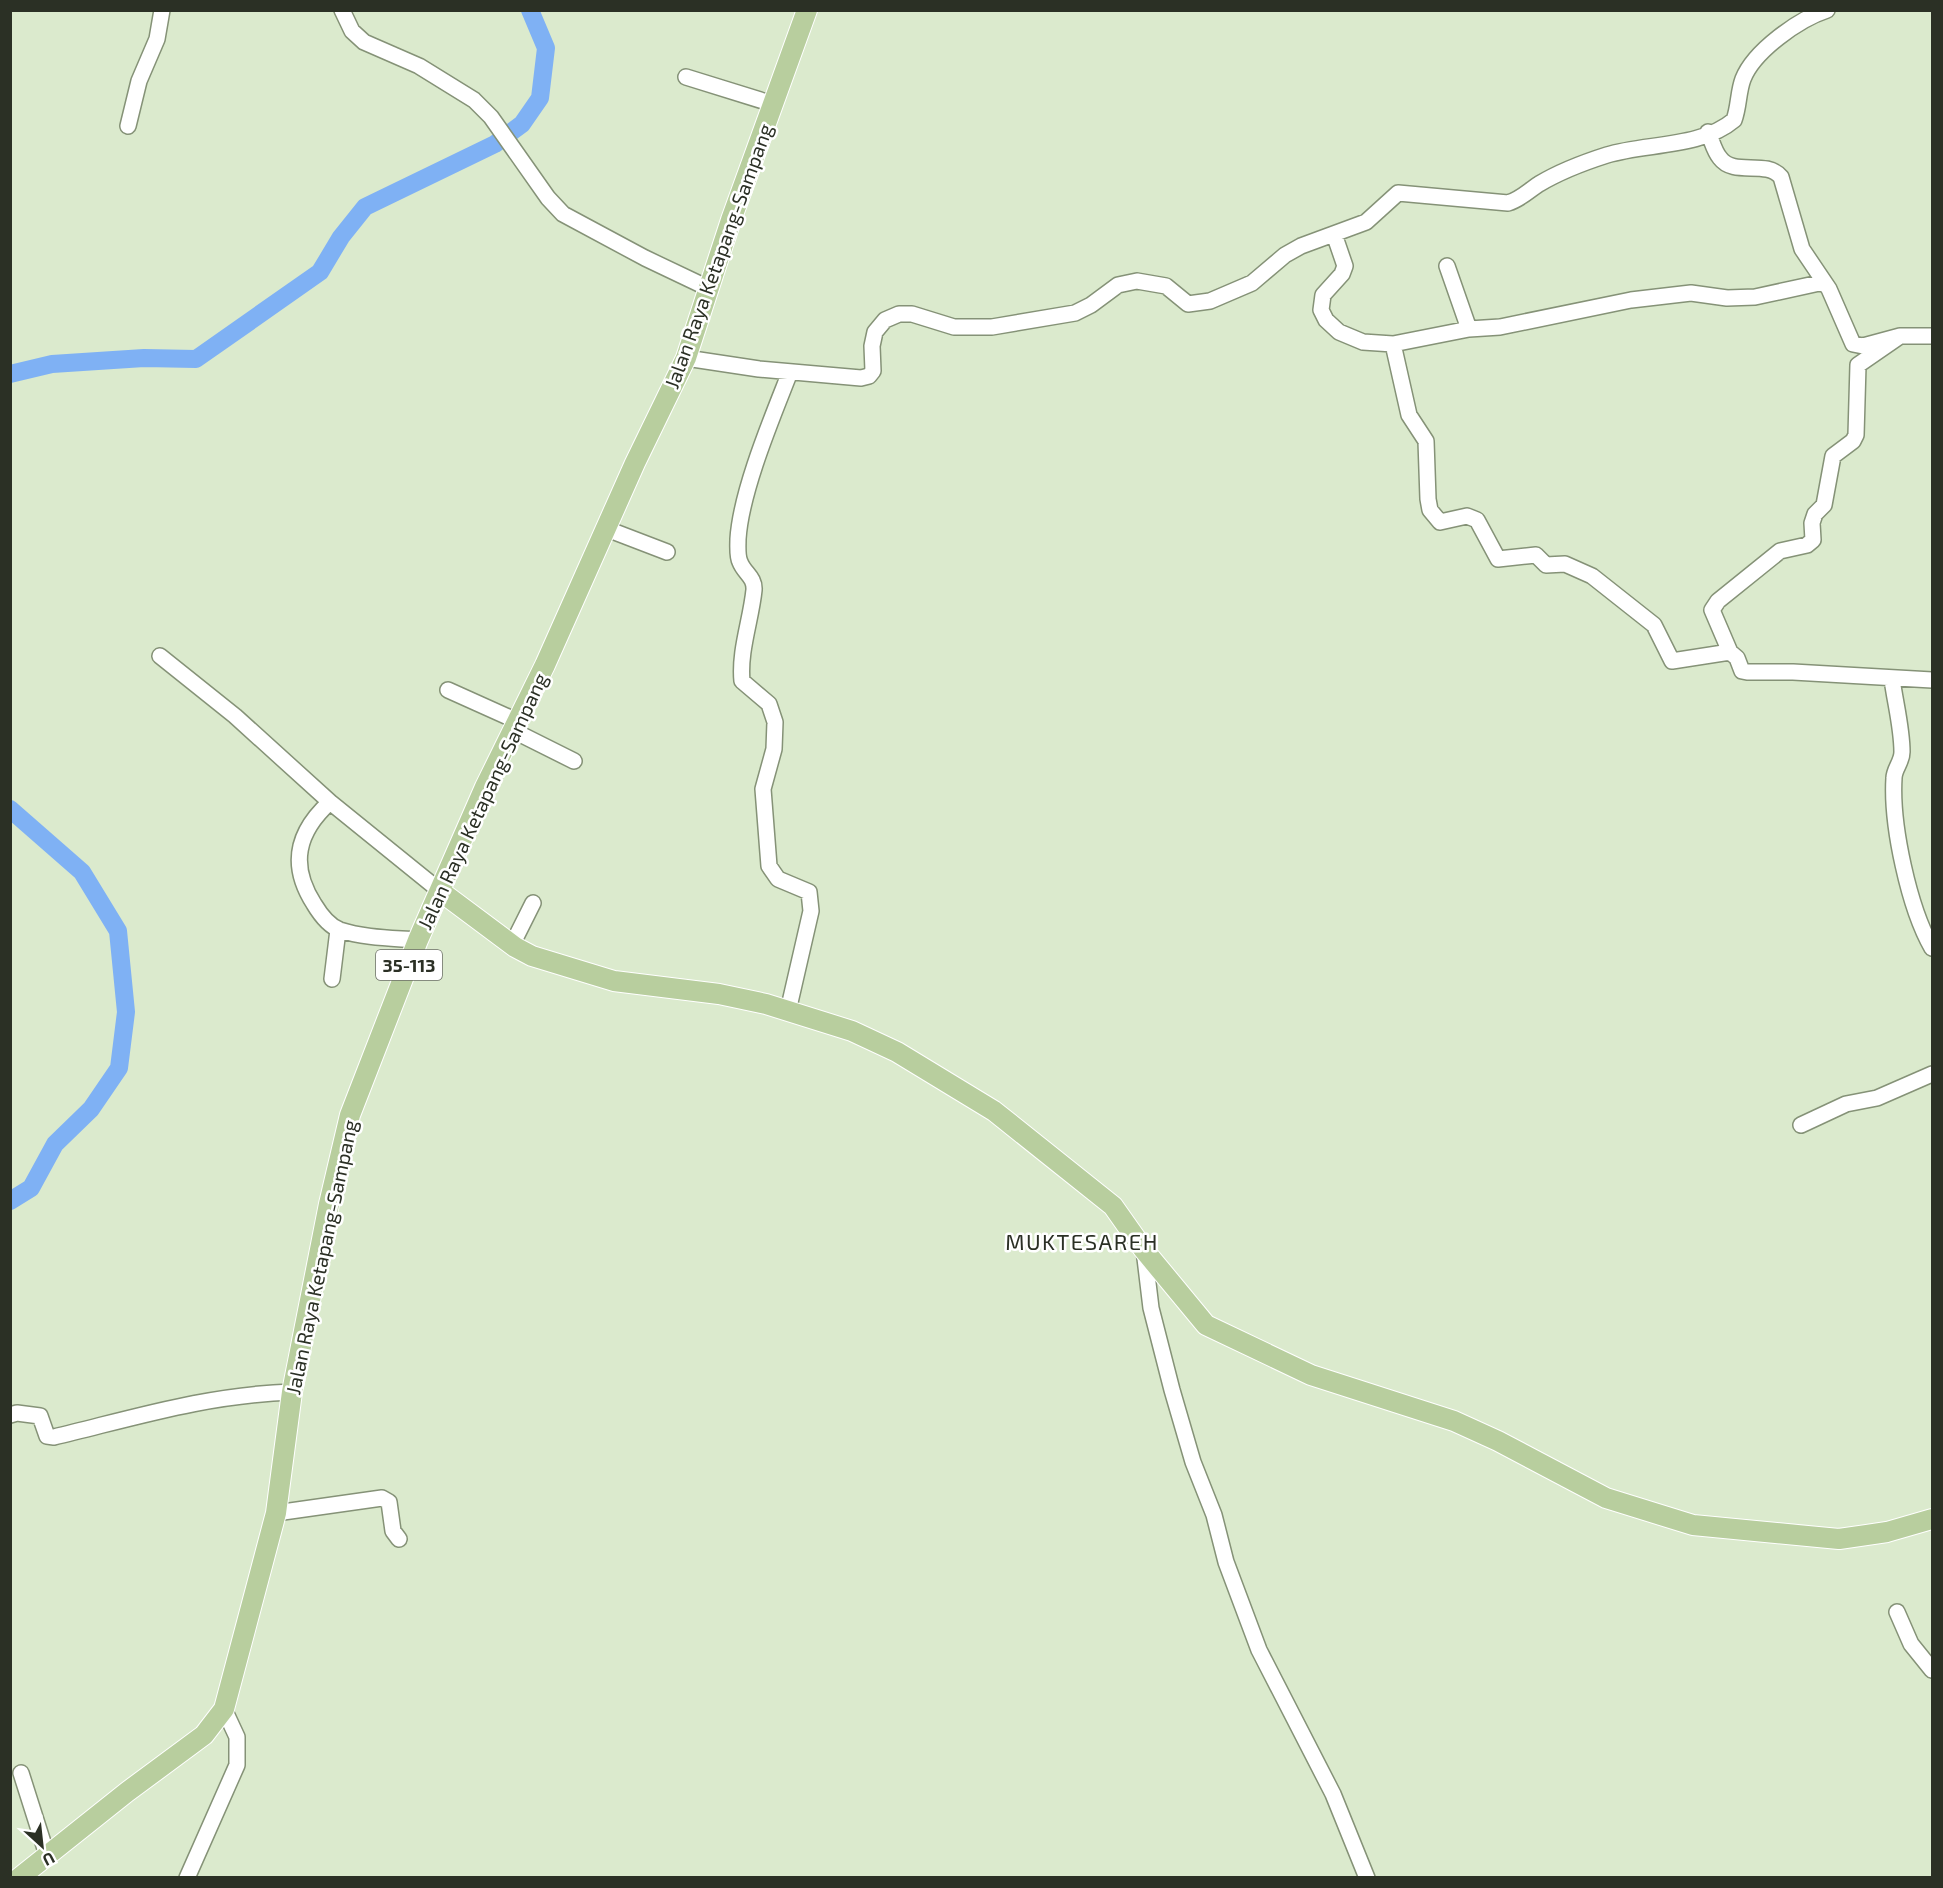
<svg xmlns="http://www.w3.org/2000/svg" width="1943" height="1888" font-family="'Exo 2',sans-serif">
<style>
.lines{fill:none;stroke-linecap:round;stroke-linejoin:round}
.river{stroke:#7fb1f4;stroke-width:18}
.minor-casing{stroke:#859277;stroke-width:18}
.major-casing{stroke:#fff;stroke-width:22}
.minor{stroke:#fff;stroke-width:15}
.major{stroke:#b8ce9e;stroke-width:20}
.labels{text-anchor:middle;dominant-baseline:central;stroke-width:5;stroke-linejoin:round;paint-order:stroke}
.shield{fill:#fff;stroke:#6b6e66;stroke-width:1.5}
.shield-label{font-size:18px;font-weight:bold;fill:#2b3025}
.street-label{font-size:20px;fill:#2b3025;stroke:#fff}
.quarter-label{font-size:22px;letter-spacing:1.5px;fill:#2b3025;stroke:#fff}
</style>
<rect width="100%" height="100%" fill="#dbeacd"/>
<g class="lines">
<path class="river" d="M10 374 52 364 144 358 196 359 320 272 341 237 365 207 495 144 522 124 540 98 546 48 530 10
M10 809 82 872 118 931 126 1012 119 1068 91 1109 55 1144 31 1188 10 1201"/>
<defs>
<path id="minor" d="M342 10 352 31 364 42 419 66 474 100 491 117 548 198 563 214 645 258 708 288
M686 77 773 104
M128 126 139 81 157 39 162 10
M1708 132C1712 141 1714 151 1720 158 1734 177 1766 159 1781 177L1802 249 1829 289 1853 344 1863 346 1900 336H1932
M1334 234 1345 266 1342 274 1323 295 1321 310 1326 320 1339 332 1363 342 1393 344 1469 329 1500 327 1631 300 1691 293 1727 298 1755 297 1824 282
M1447 266 1469 329
M1393 344 1409 415 1426 441 1428 499 1430 510 1440 522 1467 516 1477 520 1498 559 1536 555 1546 565 1565 564 1592 576 1654 625 1672 661 1730 652 1737 658 1742 671 1747 672H1793L1932 680
M686 358 759 369 861 378 869 376 873 371 872 346 875 332 885 320 899 314H912L954 327H992L1075 313 1091 305 1118 285 1137 281 1166 286 1188 304 1210 301 1252 283 1285 255 1301 246 1366 222 1398 193 1508 203C1521 199 1528 191 1539 184 1559 172 1585 162 1607 155 1646 143 1701 148 1734 120 1739 107 1738 92 1743 79 1754 51 1799 19 1827 10
M607 529 667 552
M1730 652 1712 610 1718 601 1780 551 1807 545 1813 540 1812 523 1815 514 1824 505 1833 456 1853 441 1856 435 1858 365 1900 336
M160 656 235 716 330 802 440 891
M1892 679C1895 702 1902 728 1902 752 1902 762 1894 769 1894 778 1891 825 1909 908 1932 948
M448 690 517 721
M512 730 574 761
M330 802C297 832 289 865 314 904 320 914 329 926 340 930 364 938 393 938 418 940
M512 945 533 903
M332 979 338 930
M788 1011 811 911 809 892 778 879 769 866 763 789 774 749 775 722 769 704 742 681C739 651 751 620 754 590 755 577 744 573 740 562 737 556 738 546 738 539 741 491 772 418 790 372
M1801 1125 1846 1104 1877 1098 1932 1074
M1144 1250 1151 1308 1172 1390 1193 1462 1214 1515 1226 1562 1259 1650 1333 1794 1367 1878
M10 1415 17 1413 40 1416 47 1436 54 1437C137 1417 206 1395 292 1392
M276 1513 382 1498 389 1502 393 1531 399 1539
M1897 1612 1911 1644 1932 1670
M21 1773 47 1855
M187 1878 237 1765V1737L224 1709"/>
<path id="major" d="M440 891 515 947 532 956 614 981 719 994 766 1004 852 1031 897 1052 994 1111 1113 1206 1144 1250 1206 1325 1311 1375 1454 1421 1498 1441 1606 1498 1693 1525 1839 1539 1887 1532 1932 1519
M19 1878 127 1792 204 1735 224 1709 276 1513 292 1392 329 1204 350 1115 418 940 485 787 545 665 635 463 686 358 731 220 807 10"/>
</defs>
<use href="#minor" class="minor-casing"/>
<use href="#major" class="major-casing"/>
<use href="#minor" class="minor"/>
<use href="#major" class="major"/>
</g>
<g class="labels">
<rect class="shield" x="376" y="950" width="66" height="30" rx="4.5"/>
<g class="shield-label">
<text x="409" y="965">35-113</text>
</g>
<g class="street-label">
<text transform="translate(718 256) rotate(-70)">Jalan Raya Ketapang-Sampang</text>
<text transform="translate(482 801) rotate(-65)">Jalan Raya Ketapang-Sampang</text>
<text transform="translate(321 1257) rotate(-78)">Jalan Raya Ketapang-Sampang</text>
</g>
<g class="quarter-label">
<text x="1082" y="1241">MUKTESAREH</text>
</g>
</g>
<rect width="1943" height="1888" fill="none" stroke="#2b3025" stroke-width="24"/>
<g transform="translate(42 1846) rotate(153)" stroke="#ffffff" stroke-width="4.5" paint-order="stroke">
<path d="M0-4.5L10 22L0 15L-10 22Z" fill="#2b3025"/>
<text y="-9" font-size="16" font-weight="bold" text-anchor="middle" fill="#2b3025">U</text>
</g>
</svg>
